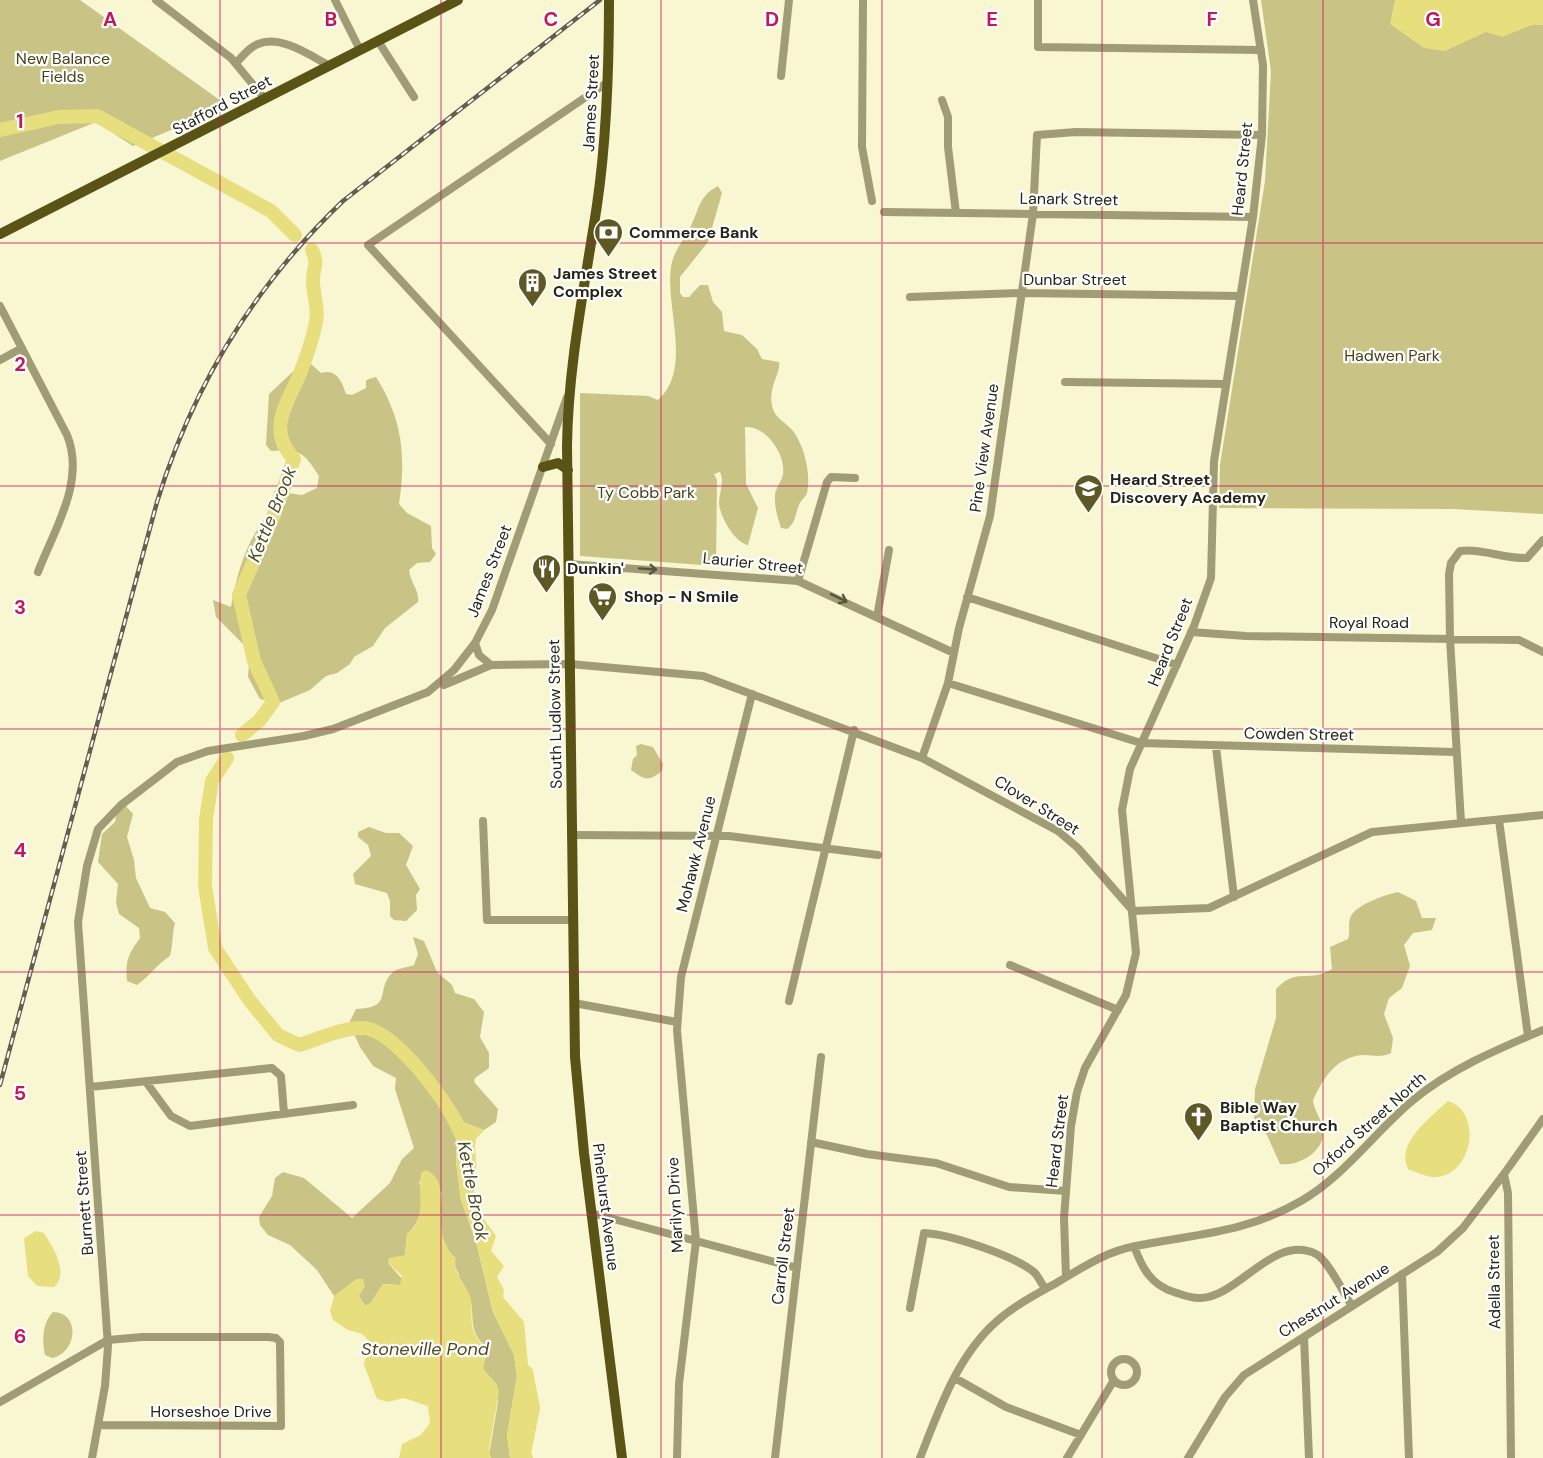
<svg xmlns="http://www.w3.org/2000/svg" width="1543" height="1458" font-family="'DM Sans',sans-serif">
<style>
.green{fill:#c9c386}
.water{fill:#e7de7e}
.lines{fill:none;stroke-linecap:round;stroke-linejoin:round}
.river{stroke:#e7de7e;stroke-width:14}
.minor{stroke:#9f9c76;stroke-width:8}
.major{stroke:#5a5316;stroke-width:10}
.rail-casing{stroke:#62604c;stroke-width:4.5}
.rail{stroke:#fff;stroke-width:2;stroke-dasharray:7;stroke-linecap:butt}
.oneway{stroke:#56553d}
.grid{fill:none;stroke:#c2185b;stroke-width:1.5;stroke-opacity:0.55}
.labels{text-anchor:middle;dominant-baseline:central;stroke-width:4.5;stroke-linejoin:round;paint-order:stroke}
.park-label{font-size:16px;fill:#464219;stroke:#fff}
.street-label{font-size:16px;fill:#262517;stroke:#fff}
.poi-label{font-size:16px;font-weight:bold;fill:#262517;stroke:#fff;text-anchor:start}
.water-label{font-size:18px;font-style:italic;fill:#4e4a21;stroke:#fff}
.grid-label{font-size:20px;text-anchor:middle;font-weight:bold;fill:#c2185b;stroke:#fff;stroke-width:4.5;stroke-linejoin:round;paint-order:stroke}
</style>
<rect width="100%" height="100%" fill="#f9f6d2"/>
<path class="green" d="M0 0H80L228 106 133 146 96 122 0 161Z
M1261 0H1543V514L1453 509 1219 508 1220 465 1265 181 1271 71Z
M718 186 722 193 708 242 680 277V293L683 297H689L700 285H708L713 302 722 312 724 331 742 335 757 349 762 359 779 362C781 373 768 386 772 406 775 419 786 422 793 431 805 447 811 475 807 493 805 498 801 500 799 505 795 514 796 523 787 529L781 528C778 518 774 507 775 495 776 487 782 481 783 474 786 454 765 425 745 427L746 484 758 508 748 545C736 543 723 521 720 509 716 497 726 484 720 472L714 474 717 480 716 566 580 556V393L648 396 658 400C693 369 665 308 671 267 674 249 684 241 691 226 700 207 699 196 718 186Z
M310 363 321 373C336 368 342 381 346 394L352 395 366 388V380L376 377C403 420 406 457 399 504L407 513 431 526 432 548 436 554 430 562 417 563 409 570C410 582 420 591 418 602L385 628 373 646 354 657 350 664 337 673 326 676 310 690 279 703 260 699 248 677 250 651 216 617 213 600 231 607C237 572 248 535 273 509L274 491 302 495 317 488 319 476C304 452 299 448 271 451L266 445 269 394 299 366Z
M641 744 653 747 663 764 662 771C648 782 645 780 631 770L633 759 637 755 636 746Z
M125 805 133 814 127 837 134 860 136 878 150 908 165 912 175 923C172 934 173 944 170 956 157 964 150 976 137 985L127 981C125 962 128 954 140 938L139 928 119 914 116 902 118 884 98 862 102 834 115 822 117 811Z
M369 827 386 833H399L413 846 406 865 420 889 416 895 417 910 406 921 394 920 390 916V901L387 893 355 884 353 874 371 856 368 845 358 837V832Z
M1398 892 1416 901 1422 918H1436L1432 930 1413 933 1404 945 1410 966 1402 988 1389 998 1384 1014 1393 1038 1391 1053C1380 1058 1375 1055 1363 1055 1336 1057 1324 1077 1313 1100 1314 1111 1321 1118 1323 1128 1327 1150 1299 1167 1280 1164L1267 1135 1254 1121 1255 1089 1276 1018V989C1298 966 1307 984 1332 969L1330 947 1348 939C1351 932 1347 923 1351 916 1356 905 1387 894 1398 892Z
M413 937 424 941 437 972 452 985 455 993 474 999 484 1012 480 1037 489 1053V1068L475 1078 474 1082 498 1109 496 1122 484 1130 463 1122 449 1108 457 1142 456 1162 461 1200 476 1242 493 1312 514 1355 517 1376 507 1435 510 1458H491L489 1455 498 1402 497 1385 483 1369V1344C468 1329 475 1315 470 1297 467 1288 459 1285 459 1275L439 1230 442 1193 419 1181C423 1199 423 1222 407 1234L405 1255 388 1263 403 1280 400 1285 383 1284 371 1303 365 1306 359 1296 357 1279 334 1296 317 1270 290 1245 268 1235 260 1225 259 1217 272 1196 275 1178 283 1172 304 1178 352 1218 390 1183 402 1159 414 1148 395 1089 396 1078 373 1066 360 1047 349 1023 356 1009C394 1008 375 990 392 973 396 968 407 968 414 965L418 954Z
M53 1312C82 1313 76 1354 52 1358L45 1355C42 1341 42 1323 53 1312Z"/>
<path class="water" d="M1395 0H1543V25H1532L1502 37 1486 32 1445 51 1424 48 1390 24Z
M1448 1101C1485 1113 1471 1180 1432 1177 1425 1176 1416 1172 1409 1170 1393 1145 1432 1116 1448 1101Z
M441 1108H449L463 1122 484 1130 476 1139 475 1147 477 1176 474 1192 479 1204 478 1211 496 1236 491 1251 504 1266 497 1277 504 1290 503 1297 524 1322 530 1386 527 1439 533 1458H510L507 1435 517 1376 514 1355 493 1312 476 1242 461 1200 456 1162 457 1142Z
M426 1170C457 1183 425 1231 456 1258 452 1273 465 1282 470 1296 473 1306 470 1318 473 1329 475 1338 483 1344 487 1353L483 1369 497 1385 499 1392 489 1449 491 1458H399L402 1444 421 1435 430 1423 428 1406 404 1398 388 1402 377 1399 364 1365 365 1359 372 1353 373 1345 362 1334 348 1330 333 1320 330 1311 334 1296 357 1279H363L365 1286 359 1296 365 1306 371 1303 383 1284 400 1285 402 1276 388 1263 389 1258 405 1255 407 1234C428 1219 417 1195 421 1173Z
M36 1231 44 1233C52 1246 70 1273 54 1287L37 1286 28 1276 24 1238Z"/>
<g class="lines">
<path class="river" d="M0 130 59 117 97 116 271 211 295 235
M242 735 259 721 273 702 254 661 239 595 273 517 294 459C265 428 289 402 301 371 307 355 313 338 316 322 319 307 313 295 313 281 313 265 319 266 312 250
M227 758 212 781 206 819 205 886 215 948 250 1001 278 1035 299 1045C318 1039 342 1028 362 1028 393 1028 444 1098 457 1124
M523 1458 533 1408 526 1372"/>
<path class="minor" d="M156 0 231 58 265 99
M335 0 360 50
M863 0 862 147 872 201
M1038 0V47L1261 50
M378 41 414 97
M236 63C243 56 249 47 258 44 280 34 311 56 330 66
M781 76 789 0
M942 100 948 117V147L956 213
M884 212 1253 217
M910 297 1021 293 1240 296
M0 306 67 435C86 481 54 530 38 572
M0 360 22 348
M1065 382 1226 384
M551 444 368 245 608 82
M569 564 798 581 954 653
M798 581 827 482 831 477 855 478
M967 597 1177 665
M877 617 889 550
M1191 632 1246 636 1519 640 1543 652
M475 643 479 655 491 665 570 664 703 676 922 758 1058 831 1078 848 1133 911
M948 683 1141 743 1455 752
M444 685 491 665
M1216 747 1234 897
M922 758 948 683 959 628 990 516 1033 214 1037 135 1076 132 1262 135
M1499 820 1528 1036
M483 821 487 920H574
M1461 822 1450 639 1449 574 1451 563 1460 551C1482 548 1504 559 1527 558L1543 540
M571 835 729 836 878 855
M1133 911 1209 908 1372 832 1543 815
M1010 965 1118 1010
M789 1001 854 730
M574 1003 677 1022
M146 1082 171 1116 190 1126 353 1105
M90 1087 272 1068 281 1076 284 1114
M811 1142 867 1154 936 1163 1009 1187 1066 1191
M591 1213 797 1268
M1134 1246C1142 1268 1151 1285 1174 1292 1183 1295 1192 1299 1201 1298 1238 1297 1274 1233 1316 1254 1328 1260 1344 1294 1352 1306
M1402 1274 1409 1458
M1066 1277 1064 1218 1071 1126 1077 1092 1085 1068 1126 995 1136 953 1122 810 1130 769 1194 626 1211 578 1214 461 1253 217 1262 135 1263 65 1253 0
M910 1308 924 1233C949 1234 1016 1256 1035 1273 1039 1278 1042 1284 1045 1289
M1304 1337 1309 1458
M1111 1372a13 13 0 1 1 26 0a13 13 0 1 1-26 0Z
M955 1378 1006 1407 1081 1435
M0 1402 108 1340 142 1337H268L276 1338 280 1342 281 1426 99 1425
M92 1458 105 1386 108 1346 78 922 87 866 98 829 121 805 177 762 208 751 304 736 333 729 428 692 454 670 475 643 492 610 567 397
M677 1458 679 1384 696 1241 677 1030 681 977 752 694
M775 1458 821 1057
M920 1458C939 1410 957 1356 997 1321 1015 1305 1037 1294 1058 1282 1083 1267 1107 1251 1136 1246 1196 1234 1246 1233 1301 1201 1344 1176 1374 1133 1412 1101 1450 1069 1498 1049 1543 1030
M1067 1458 1114 1380
M1188 1458 1225 1397 1244 1375 1437 1252 1463 1228 1504 1174
M1511 1458 1508 1193 1504 1174 1543 1119"/>
<path class="major" d="M609 0C609 69 607 137 597 205 585 285 568 365 567 446L575 1057 584 1153 622 1458
M0 234 458 0
M543 467 558 463 568 470"/>
<defs>
<path id="rail" d="M0 1085 157 502C193 385 254 286 343 201L600 0"/>
</defs>
<use href="#rail" class="rail-casing"/>
<use href="#rail" class="rail"/>
</g>
<defs><path id="oneway-shaft" d="M-6 0H5M1.5-3L5.5 0L1.5 3" fill="none" stroke-width="1.6" stroke-linecap="round" stroke-linejoin="round" transform="scale(1.5)"/></defs>
<g class="oneway">
<use href="#oneway-shaft" transform="translate(648 569) rotate(4)"/>
<use href="#oneway-shaft" transform="translate(839 598) rotate(26)"/>
</g>
<path class="grid" d="M220 0V1458M441 0V1458M661 0V1458M882 0V1458M1102 0V1458M1323 0V1458M0 243H1543M0 486H1543M0 729H1543M0 972H1543M0 1215H1543"/>
<defs>
<symbol id="bank-pin" viewBox="-11 -11 22 30"><path d="M0 17L-7.5 6A9.5 9.5 0 1 1 7.5 6Z" fill="#5e5825" stroke="#fff"/><path d="M-6-4H6V4H-6ZM0-2.3a2.3 2.3 0 1 0 0 4.6a2.3 2.3 0 1 0 0-4.6Z" fill="#fff"/></symbol>
<symbol id="building-pin" viewBox="-11 -11 22 30"><path d="M0 17L-7.5 6A9.5 9.5 0 1 1 7.5 6Z" fill="#5e5825" stroke="#fff"/><path d="M-4-6H4V6H1V3H-1V6H-4ZM-2.5-4.3h1.7v1.8h-1.7ZM.8-4.3h1.7v1.8H.8ZM-2.5-1h1.7V.8h-1.7ZM.8-1h1.7V.8H.8Z" fill="#fff"/></symbol>
<symbol id="school-pin" viewBox="-11 -11 22 30"><path d="M0 17L-7.5 6A9.5 9.5 0 1 1 7.5 6Z" fill="#5e5825" stroke="#fff"/><path d="M0-5L7-2L0 1L-7-2ZM-4 1L0 2.5L4 1V4Q0 6-4 4Z" fill="#fff"/></symbol>
<symbol id="restaurant-pin" viewBox="-11 -11 22 30"><path d="M0 17L-7.5 6A9.5 9.5 0 1 1 7.5 6Z" fill="#5e5825" stroke="#fff"/><path d="M-5-6h1v4h1v-4h1v4h1v-4h1v5L-1.5 .5V6h-2V.5L-5-1ZM5-6V6H3V1.5H1.5Q1.5-4 5-6Z" fill="#fff"/></symbol>
<symbol id="supermarket-pin" viewBox="-11 -11 22 30"><path d="M0 17L-7.5 6A9.5 9.5 0 1 1 7.5 6Z" fill="#5e5825" stroke="#fff"/><path d="M-6-5.5h2.5l.6 2H6L4.5 2H-2.5L-4.4-4H-6ZM-1.5 3.2a1.3 1.3 0 1 0 .1 0ZM3 3.2a1.3 1.3 0 1 0 .1 0Z" fill="#fff"/></symbol>
<symbol id="church-pin" viewBox="-11 -11 22 30"><path d="M0 17L-7.5 6A9.5 9.5 0 1 1 7.5 6Z" fill="#5e5825" stroke="#fff"/><path d="M-1.2-6h2.4v3.5h3.3v2.4h-3.3V6h-2.4V-.1h-3.3v-2.4h3.3Z" fill="#fff"/></symbol>
</defs>
<g fill-rule="evenodd">
<use href="#bank-pin" x="592" y="216" width="33" height="45"/>
<use href="#building-pin" x="516" y="266" width="33" height="45"/>
<use href="#school-pin" x="1072" y="472" width="33" height="45"/>
<use href="#restaurant-pin" x="530" y="552" width="33" height="45"/>
<use href="#supermarket-pin" x="586" y="580" width="33" height="45"/>
<use href="#church-pin" x="1182" y="1100" width="33" height="45"/>
</g>
<g class="labels">
<g class="park-label">
<text x="63" y="58">New Balance<tspan x="63" dy="18">Fields</tspan></text>
<text x="1392" y="355">Hadwen Park</text>
<text x="646" y="492">Ty Cobb Park</text>
</g>
<g class="street-label">
<text transform="translate(591 103) rotate(-87)">James Street</text>
<text transform="translate(222 105) rotate(-28)">Stafford Street</text>
<text transform="translate(1242 169) rotate(-84)">Heard Street</text>
<text transform="translate(1069 199) rotate(1)">Lanark Street</text>
<text x="1075" y="279">Dunbar Street</text>
<text transform="translate(984 448) rotate(-82)">Pine View Avenue</text>
<text transform="translate(753 563) rotate(6)">Laurier Street</text>
<text transform="translate(489 571) rotate(-69)">James Street</text>
<text x="1369" y="622">Royal Road</text>
<text transform="translate(1170 642) rotate(-68)">Heard Street</text>
<text transform="translate(555 714) rotate(-91)">South Ludlow Street</text>
<text transform="translate(1299 734) rotate(1)">Cowden Street</text>
<text transform="translate(1037 805) rotate(32)">Clover Street</text>
<text transform="translate(696 854) rotate(-76)">Mohawk Avenue</text>
<text transform="translate(1369 1124) rotate(-42)">Oxford Street North</text>
<text transform="translate(1057 1141) rotate(-83)">Heard Street</text>
<text transform="translate(84 1203) rotate(-94)">Burnett Street</text>
<text transform="translate(675 1205) rotate(-93)">Marilyn Drive</text>
<text transform="translate(606 1207) rotate(83)">Pinehurst Avenue</text>
<text transform="translate(783 1256) rotate(-83)">Carroll Street</text>
<text transform="translate(1494 1282) rotate(-91)">Adella Street</text>
<text transform="translate(1334 1300) rotate(-32)">Chestnut Avenue</text>
<text x="211" y="1411">Horseshoe Drive</text>
</g>
<g class="poi-label">
<text x="629" y="232">Commerce Bank</text>
<text x="553" y="273">James Street<tspan x="553" dy="18">Complex</tspan></text>
<text x="1110" y="479">Heard Street<tspan x="1110" dy="18">Discovery Academy</tspan></text>
<text x="567" y="568">Dunkin'</text>
<text x="624" y="596">Shop - N Smile</text>
<text x="1220" y="1107">Bible Way<tspan x="1220" dy="18">Baptist Church</tspan></text>
</g>
<g class="water-label">
<text transform="translate(272 514) rotate(-68)">Kettle Brook</text>
<text transform="translate(473 1191) rotate(79)">Kettle Brook</text>
<text x="425" y="1349">Stoneville Pond</text>
</g>
</g>
<g class="grid-label">
<text x="110" y="26">A</text>
<text x="331" y="26">B</text>
<text x="551" y="26">C</text>
<text x="772" y="26">D</text>
<text x="992" y="26">E</text>
<text x="1212" y="26">F</text>
<text x="1433" y="26">G</text>
<text x="20" y="128">1</text>
<text x="20" y="371">2</text>
<text x="20" y="614">3</text>
<text x="20" y="857">4</text>
<text x="20" y="1100">5</text>
<text x="20" y="1343">6</text>
</g>
</svg>
